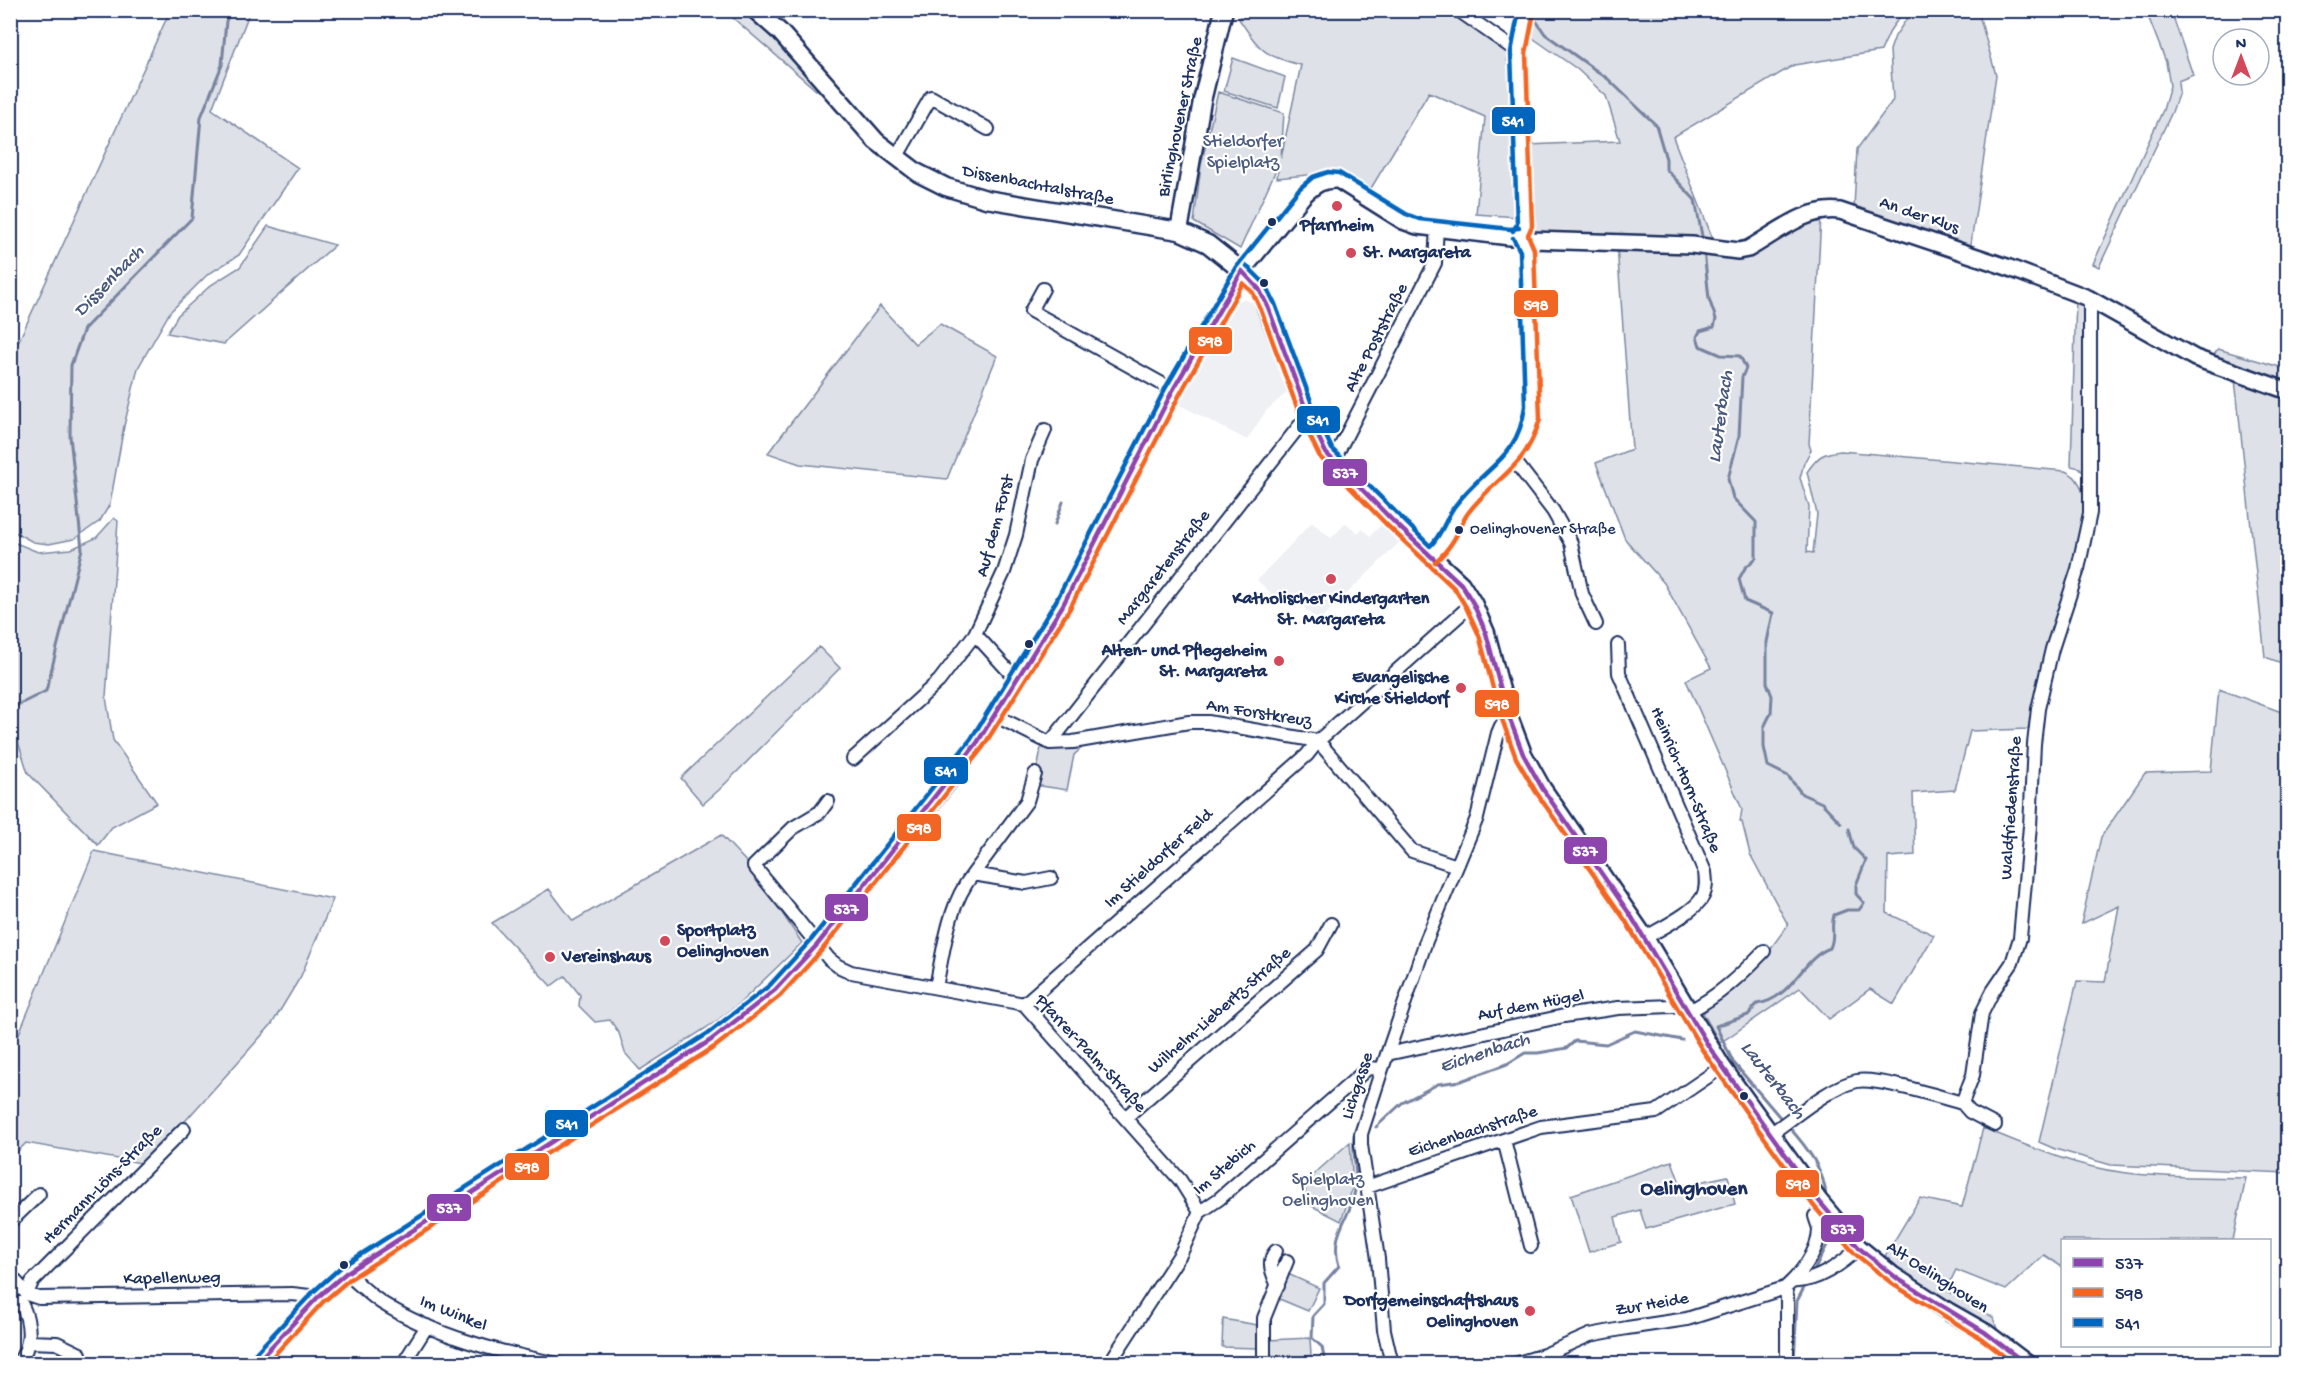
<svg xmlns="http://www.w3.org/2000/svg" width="2298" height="1374" font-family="'Gochi Hand',sans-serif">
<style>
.built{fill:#eff0f4}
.green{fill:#dee1e7;stroke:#7c88a2;stroke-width:1.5}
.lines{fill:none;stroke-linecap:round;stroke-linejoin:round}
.stream{stroke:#77839f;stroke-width:3}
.minor-casing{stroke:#1b2f5e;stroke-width:16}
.tertiary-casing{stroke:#1b2f5e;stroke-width:20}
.secondary-casing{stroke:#1b2f5e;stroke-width:21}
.minor{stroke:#fff;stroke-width:12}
.tertiary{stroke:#fff;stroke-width:15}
.secondary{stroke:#fff;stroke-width:16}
.bus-1-casing{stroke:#fff;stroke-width:9}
.bus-2-casing{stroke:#fff;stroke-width:9}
.bus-3-casing{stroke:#fff;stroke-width:9}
.bus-1{stroke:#8e44ad;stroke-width:4.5}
.bus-2{stroke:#f26522;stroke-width:4.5}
.bus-3{stroke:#0065bd;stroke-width:4.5}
.poi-dot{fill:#d1495b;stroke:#fff;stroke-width:2}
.bus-dot{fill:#1b2f5e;stroke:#fff;stroke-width:2}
.labels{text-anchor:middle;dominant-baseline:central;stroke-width:4.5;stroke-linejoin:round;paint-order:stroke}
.bus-label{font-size:16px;fill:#1b2f5e;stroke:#fff;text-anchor:start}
.street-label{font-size:18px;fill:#1b2f5e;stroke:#fff}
.park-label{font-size:18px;fill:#4c5c80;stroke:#fff}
.poi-label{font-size:18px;font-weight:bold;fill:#1b2f5e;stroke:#fff;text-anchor:start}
.water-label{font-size:20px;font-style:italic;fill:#49597e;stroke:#fff}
.quarter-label{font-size:21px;font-weight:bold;fill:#1b2f5e;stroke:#fff}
.line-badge{stroke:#fff;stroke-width:2}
.badge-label{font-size:16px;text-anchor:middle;font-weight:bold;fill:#fff}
</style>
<rect width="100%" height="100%" fill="#fff"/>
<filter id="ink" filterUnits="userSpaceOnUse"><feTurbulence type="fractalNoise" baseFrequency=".0167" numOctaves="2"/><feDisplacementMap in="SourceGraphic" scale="12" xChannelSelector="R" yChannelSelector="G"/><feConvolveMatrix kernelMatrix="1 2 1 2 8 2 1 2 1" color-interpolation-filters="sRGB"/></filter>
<g filter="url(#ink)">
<path class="built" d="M1243 299 1252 302 1284 383 1290 390 1266 411 1247 440 1176 403 1222 320 1235 303Z
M1312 522 1331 538 1346 523 1358 533 1362 529 1370 536 1383 523 1403 539 1319 621 1286 592 1278 600 1257 580Z"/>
<path class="green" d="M170 11H250L212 109 298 168 239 255 207 275 170 312 138 368 124 426 110 504 100 521 74 539 49 544 33 542 11 530V358Z
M725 11H747L805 63 820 83 816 90Z
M1243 11H1450L1465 22 1509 49 1507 61 1513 69 1517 217 1476 214 1485 117 1429 92 1370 190 1339 172 1277 178 1279 163 1240 249 1194 222 1201 165 1218 92 1284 113 1281 158 1301 65C1263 56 1260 50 1239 19Z
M1534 11H1904L1891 29 1881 51 1794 65 1673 137 1714 242 1538 236 1530 230 1528 145 1620 141 1606 96 1577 69 1527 34Z
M1912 11H1978L1996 75 1970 250 1854 208 1857 149 1893 100 1890 50 1895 36Z
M2146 11H2171L2193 75 2178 81 2179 92 2172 112 2099 267 2093 264 2163 110 2170 86 2166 62Z
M1233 58 1285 77 1278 108 1224 91Z
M1821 216 1809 444 1811 450 1804 463 1800 478 1809 506 1807 552 1813 553 1817 514 1807 472C1818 456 1822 453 1841 451L2065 471C2114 489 2057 617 2047 652 2040 677 2034 703 2028 729L1970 731 1955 790 1913 793 1915 855 1888 857 1887 913 1934 935 1894 1004 1870 989 1829 1019 1800 988 1720 1043 1703 1013 1756 968 1788 925 1750 854 1742 822H1740L1742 809 1686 680 1711 668 1664 583 1625 539 1596 463 1632 449 1617 246 1718 251 1782 235Z
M268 226 335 245 224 344 167 333 178 315 211 285 240 267Z
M2076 297 2084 303 2087 478 2080 468 2071 466Z
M880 306 915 344 940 324 997 356 947 479 800 464 768 453Z
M2218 349 2287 369V359V386L2211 359Z
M2235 379 2287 396V665L2265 657Z
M114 518 118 521 106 697 113 740 157 803 112 827 98 845 28 773 15 732H11V541L38 552 71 549 96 538Z
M819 647 840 668 719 790 703 804 681 778Z
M2219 689 2287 714V1173L2111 1165 2055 1149 2039 1142 2077 981 2105 982 2119 906 2081 924 2101 837 2145 773 2211 771Z
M1085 745 1074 755 1067 790 1035 785 1041 747 1052 749Z
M721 835 752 868 802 943 740 1003 714 1023 640 1070 625 1053 619 1033 610 1020 595 1022 579 1006 580 995 565 976 551 986 492 923 549 889 573 921Z
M94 851 333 899 301 976 272 1024 187 1119 141 1163 26 1143 11 1158V1053Z
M1983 1128C2028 1146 2073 1166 2120 1172 2162 1178 2204 1177 2246 1178L2233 1240H2062V1267L2044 1255 2006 1290 1956 1270 1946 1290 1993 1317 1998 1332 1905 1274 1885 1256 1920 1198 1962 1207Z
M1350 1142 1353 1187 1341 1221 1306 1203 1305 1182Z
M1672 1161 1681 1186 1728 1176 1735 1204 1646 1229 1640 1210 1615 1217 1621 1242 1589 1252 1571 1195Z
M1288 1274 1319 1288 1308 1311 1277 1298Z
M1223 1319 1257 1325 1258 1348 1222 1347Z
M1310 1338 1311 1356 1268 1358 1267 1340Z"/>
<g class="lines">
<path class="stream" d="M1535 19 1545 34 1608 79 1656 125 1666 159V169L1695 200 1703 241
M1704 250 1709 299 1716 319 1714 327 1700 331 1697 337 1700 346 1721 355 1740 356 1746 368 1742 377 1739 436 1728 479 1733 498 1756 522V558L1745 568 1739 579 1745 601 1773 613 1767 642V683L1772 696 1771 713 1764 727V747L1768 766 1788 776 1802 794 1822 803 1841 823
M1055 524 1063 502
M10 709 46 691 82 549 70 436 71 365 84 329 192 218 201 117 222 65 226 21 231 10
M1784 1122 1733 1062 1716 1026 1748 1015 1757 1004C1793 999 1800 959 1830 948 1836 935 1830 928 1834 915L1847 910H1859L1864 903 1856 894V885L1866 860 1854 848 1849 829
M1788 1126C1806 1146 1826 1171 1826 1199
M1376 1127 1402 1103 1438 1084 1461 1081 1507 1064 1525 1053H1538L1567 1048 1575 1041 1606 1044 1635 1031 1682 1040
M1813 1273 1827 1245V1220
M1325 1364 1322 1347 1312 1338 1313 1316 1324 1304V1283L1339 1266C1329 1232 1351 1219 1355 1190 1358 1172 1352 1153 1354 1135
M1794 1364 1797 1301 1806 1284"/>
<defs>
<path id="minor" d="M1458 10 1518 52
M896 158 931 97 988 129
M1043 289 1031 311 1173 390
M1513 459 1553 511 1571 543 1582 594 1596 624
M1333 461 1435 263 1437 226
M1430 557C1435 552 1442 546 1446 540 1451 530 1454 519 1461 510 1488 472 1531 462 1533 406L1527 249 1520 235
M975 634 1016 679
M1618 645 1619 673 1705 872C1706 880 1707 888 1703 896 1695 912 1661 928 1645 938
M994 715 1050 743 1073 742 1189 722H1208L1318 741
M1318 741 1412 851 1457 866
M1050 743 1308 415
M853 759 939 681 975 634 1004 572 1016 535 1032 460 1045 430
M828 801 820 812 793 828 754 866 829 959 838 966 851 972 1024 1004 1180 1180 1200 1212
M973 874 1027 801 1035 774
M936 987C944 949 948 905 973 874L1026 883 1051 878
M1024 1004 1307 755 1318 741 1473 603
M1689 1011C1718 997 1742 974 1764 951
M1387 1054 1564 1016 1618 1008 1673 1006 1683 1000
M1962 1103 1970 1112 1995 1125
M1125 1118 1317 950 1331 924
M1770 1134C1794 1118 1830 1086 1857 1081 1877 1077 1940 1097 1962 1103L1973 1075 1982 1013 1993 991 2012 963 2020 938 2030 826 2034 744 2038 709 2052 649 2078 569 2090 513V300
M1504 1140 1531 1246
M1367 1187 1541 1127 1656 1112 1722 1067
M10 1222 39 1194
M1276 1251C1266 1262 1273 1274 1278 1286
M346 1273C358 1283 370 1295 382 1303 435 1336 498 1352 558 1364
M10 1275 27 1294 39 1298 292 1294 318 1297
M1793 1281C1816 1283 1843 1263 1859 1248
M1785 1288 1787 1297V1364
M27 1294 32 1282 184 1129
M10 1303H21C31 1323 33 1346 17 1364
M29 1342 57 1343 80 1354 82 1364
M403 1364 427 1326
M1109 1364 1181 1253 1200 1212 1219 1199 1368 1068 1382 1069
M1264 1364V1318L1287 1261
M1392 1364 1384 1330 1378 1259 1361 1145V1134L1382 1069 1426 941 1477 818 1498 733 1501 726 1510 722
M1515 1364 1544 1355 1590 1335 1627 1328 1687 1319 1785 1288C1799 1276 1819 1251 1819 1230 1819 1226 1816 1221 1815 1216"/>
<path id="tertiary" d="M1520 235 1532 240 1692 245 1738 251 1748 249C1775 234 1807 206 1840 211L2007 267 2088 298 2195 358 2288 391
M1520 235 1525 226 1518 52 1527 10
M1242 271 1304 195C1315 185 1322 179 1338 180L1403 221 1417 226 1510 237 1520 235"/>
<path id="secondary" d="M755 10 780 32 876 141 918 173 946 187 986 199 1179 231 1208 244 1242 271 1259 289 1308 415 1326 453 1394 522 1461 584 1473 603 1486 633 1506 709 1523 754 1542 788 1645 938 1722 1067 1819 1201 1859 1248 1892 1275 1949 1312 1986 1333 2027 1364
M1179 231 1202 101 1224 10
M255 1364 318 1297 346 1273 711 1040 747 1013 775 990 817 945 956 772 977 743 1063 605 1173 390 1242 271"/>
</defs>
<use href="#minor" class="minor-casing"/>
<use href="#tertiary" class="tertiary-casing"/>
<use href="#secondary" class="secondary-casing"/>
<use href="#minor" class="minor"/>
<use href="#tertiary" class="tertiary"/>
<use href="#secondary" class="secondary"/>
<defs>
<path id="bus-1" d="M1242 271 1259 289 1268 307 1308 415 1326 453 1394 522 1461 584 1473 603 1486 633 1506 709 1523 754 1542 788 1631 916 1709 1047 1754 1111 1819 1201 1859 1248 1898 1279 1986 1333 2026 1364
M255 1364 318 1297 346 1273 711 1040 775 990 817 945 977 743 1063 605 1173 390 1242 271"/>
<path id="bus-2" d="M1435 562C1442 556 1448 549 1453 541 1459 532 1462 521 1468 513 1497 475 1525 470 1540 419L1534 249 1528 235 1532 226 1526 53 1534 12
M266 1364 323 1302 350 1279 716 1046 780 996 822 950 983 747 1070 608 1180 394 1243 283 1253 293 1261 310 1301 418 1320 457 1389 527 1455 589 1466 607 1479 635 1499 711 1516 758 1536 792 1625 920 1703 1051 1748 1115 1813 1205 1854 1253 1894 1285 1982 1339 2014 1364"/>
<path id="bus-3" d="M1513 231 1517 224 1511 52 1519 10
M1247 266 1265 284 1275 304 1315 412 1332 449 1430 546C1442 535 1445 520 1454 507 1484 466 1518 461 1525 406L1520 251 1513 238
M250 1359 313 1292 341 1267 707 1034 770 985 811 940 971 739 1056 601 1166 387 1236 267 1299 189 1313 177 1328 172 1339 173 1406 214 1419 219 1510 229 1519 228"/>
</defs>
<use href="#bus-1" class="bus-1-casing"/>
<use href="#bus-2" class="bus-2-casing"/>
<use href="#bus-3" class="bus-3-casing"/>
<use href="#bus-1" class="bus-1"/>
<use href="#bus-2" class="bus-2"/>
<use href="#bus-3" class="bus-3"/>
</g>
</g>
<g class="poi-dot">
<circle cx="1337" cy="206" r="6"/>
<circle cx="1351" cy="253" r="6"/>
<circle cx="1331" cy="579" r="6"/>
<circle cx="1279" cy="661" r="6"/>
<circle cx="1461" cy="688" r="6"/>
<circle cx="665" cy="941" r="6"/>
<circle cx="550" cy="957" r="6"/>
<circle cx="1530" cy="1311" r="6"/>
</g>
<g class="bus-dot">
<circle cx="1272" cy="222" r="5"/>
<circle cx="1264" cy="283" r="5"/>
<circle cx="1459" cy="530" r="5"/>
<circle cx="1029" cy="644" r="5"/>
<circle cx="1744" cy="1096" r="5"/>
<circle cx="344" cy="1265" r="5"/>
</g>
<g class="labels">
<g class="bus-label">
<text x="1470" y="530">Oelinghovener Straße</text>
</g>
<g class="street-label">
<text transform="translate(1181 117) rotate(-78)">Birlinghovener Straße</text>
<text transform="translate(1038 186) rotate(11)">Dissenbachtalstraße</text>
<text transform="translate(1919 216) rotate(19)">An der Klus</text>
<text transform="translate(1377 338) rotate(-63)">Alte Poststraße</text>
<text transform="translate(996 526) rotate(-75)">Auf dem Forst</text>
<text transform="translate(1164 568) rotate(-52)">Margaretenstraße</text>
<text transform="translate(1259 714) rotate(9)">Am Forstkreuz</text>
<text transform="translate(1685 780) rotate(67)">Heinrich-Horn-Straße</text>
<text transform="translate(2012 808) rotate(-86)">Waldfriedenstraße</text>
<text transform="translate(1159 859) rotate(-42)">Im Stieldorfer Feld</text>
<text transform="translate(1531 1006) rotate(-11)">Auf dem Hügel</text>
<text transform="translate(1220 1011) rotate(-41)">Wilhelm-Liebertz-Straße</text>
<text transform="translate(1090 1054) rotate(47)">Pfarrer-Palm-Straße</text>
<text transform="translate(1358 1086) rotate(-72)">Lichgasse</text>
<text transform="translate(1473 1132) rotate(-18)">Eichenbachstraße</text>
<text transform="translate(1225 1168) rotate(-40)">Im Stebich</text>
<text transform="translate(103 1185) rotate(-45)">Hermann-Löns-Straße</text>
<text transform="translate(1937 1278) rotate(33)">Alt Oelinghoven</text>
<text transform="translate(172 1279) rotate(-1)">Kapellenweg</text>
<text transform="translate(1652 1305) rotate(-10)">Zur Heide</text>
<text transform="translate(453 1314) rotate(22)">Im Winkel</text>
</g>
<g class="park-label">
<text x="1243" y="142">Stieldorfer<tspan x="1243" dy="21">Spielplatz</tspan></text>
<text x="1328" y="1180">Spielplatz<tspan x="1328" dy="21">Oelinghoven</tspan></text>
</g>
<g class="poi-label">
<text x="1337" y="226" text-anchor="middle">Pfarrheim</text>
<text x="1363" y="253">St. Margareta</text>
<text x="1331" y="599" text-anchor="middle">Katholischer Kindergarten<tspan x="1331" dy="21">St. Margareta</tspan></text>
<text x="1267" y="651" text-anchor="end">Alten- und Pflegeheim<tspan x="1267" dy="21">St. Margareta</tspan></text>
<text x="1449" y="678" text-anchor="end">Evangelische<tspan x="1449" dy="21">Kirche Stieldorf</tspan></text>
<text x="677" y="931">Sportplatz<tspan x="677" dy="21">Oelinghoven</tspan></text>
<text x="562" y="957">Vereinshaus</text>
<text x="1518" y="1301" text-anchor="end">Dorfgemeinschaftshaus<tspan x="1518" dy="21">Oelinghoven</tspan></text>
</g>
<g class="water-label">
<text transform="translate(110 282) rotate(-46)">Dissenbach</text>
<text transform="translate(1722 417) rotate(-82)">Lauterbach</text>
<text transform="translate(1485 1054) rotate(-18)">Eichenbach</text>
<text transform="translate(1772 1081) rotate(52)">Lauterbach</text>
</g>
<g class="quarter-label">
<text x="1694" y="1190">Oelinghoven</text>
</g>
</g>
<g class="line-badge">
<rect x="1491" y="106" width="45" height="29" rx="6" fill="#0065bd"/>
<rect x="1513" y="289" width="46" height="29" rx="6" fill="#f26522"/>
<rect x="1188" y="326" width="45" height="29" rx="6" fill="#f26522"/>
<rect x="1296" y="405" width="45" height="29" rx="6" fill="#0065bd"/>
<rect x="1322" y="458" width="46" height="29" rx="6" fill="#8e44ad"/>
<rect x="1474" y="689" width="46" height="29" rx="6" fill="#f26522"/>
<rect x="923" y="756" width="46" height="29" rx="6" fill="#0065bd"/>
<rect x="896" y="813" width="46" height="29" rx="6" fill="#f26522"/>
<rect x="1563" y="836" width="45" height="29" rx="6" fill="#8e44ad"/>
<rect x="824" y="893" width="45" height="29" rx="6" fill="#8e44ad"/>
<rect x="544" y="1109" width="45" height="29" rx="6" fill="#0065bd"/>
<rect x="504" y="1152" width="46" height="29" rx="6" fill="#f26522"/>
<rect x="1775" y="1169" width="45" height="29" rx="6" fill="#f26522"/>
<rect x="426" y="1193" width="46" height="29" rx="6" fill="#8e44ad"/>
<rect x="1820" y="1214" width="45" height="29" rx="6" fill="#8e44ad"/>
</g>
<g class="badge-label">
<text x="1513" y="126">541</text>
<text x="1536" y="310">598</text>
<text x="1210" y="346">598</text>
<text x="1318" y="425">541</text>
<text x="1345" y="478">537</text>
<text x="1497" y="709">598</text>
<text x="946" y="776">541</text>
<text x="919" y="833">598</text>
<text x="1585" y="856">537</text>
<text x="846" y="914">537</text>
<text x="567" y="1129">541</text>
<text x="527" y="1172">598</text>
<text x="1798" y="1189">598</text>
<text x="449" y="1213">537</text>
<text x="1843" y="1234">537</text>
</g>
<rect width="2298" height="1374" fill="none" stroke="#fff" stroke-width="36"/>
<rect x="18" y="18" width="2262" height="1338" fill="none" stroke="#1b2f5e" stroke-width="2" filter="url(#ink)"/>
<rect x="2061" y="1239" width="210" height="108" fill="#ffffff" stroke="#a4acbf" stroke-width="1.5"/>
<rect x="2073" y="1258" width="30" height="9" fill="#8e44ad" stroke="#a4acbf" stroke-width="1.5"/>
<text x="2115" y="1269" font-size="18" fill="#1b2f5e">537</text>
<rect x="2073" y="1288" width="30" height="9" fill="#f26522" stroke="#a4acbf" stroke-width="1.5"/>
<text x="2115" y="1299" font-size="18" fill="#1b2f5e">598</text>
<rect x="2073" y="1318" width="30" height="9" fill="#0065bd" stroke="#a4acbf" stroke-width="1.5"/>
<text x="2115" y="1329" font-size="18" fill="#1b2f5e">541</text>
<g transform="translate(2241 57)"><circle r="28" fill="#ffffff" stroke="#a4acbf" stroke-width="1.5"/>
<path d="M0-4.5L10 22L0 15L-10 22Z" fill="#d1495b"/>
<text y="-9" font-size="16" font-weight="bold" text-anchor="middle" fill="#1b2f5e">N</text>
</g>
</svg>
